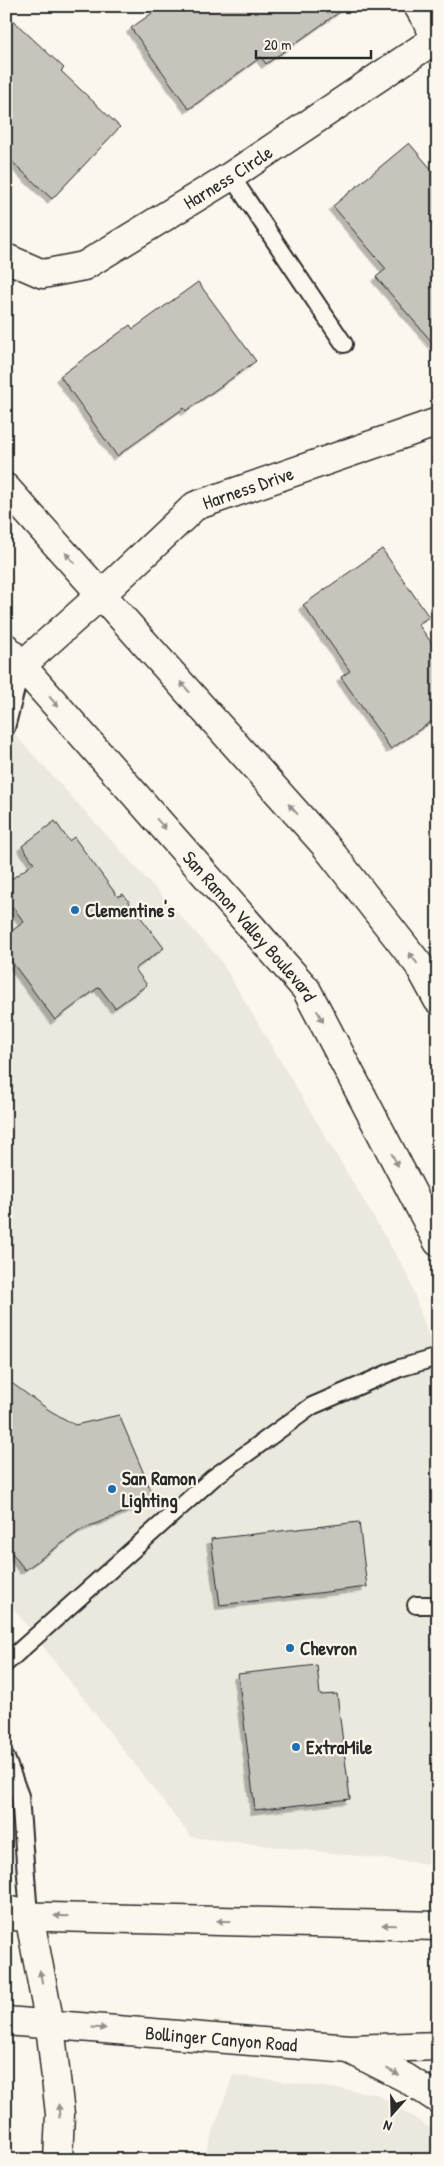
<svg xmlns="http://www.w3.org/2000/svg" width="444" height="2166" font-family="'Patrick Hand',sans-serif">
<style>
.built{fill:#ebe8de}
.building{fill:#c7c4bc;stroke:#2b2b2b;filter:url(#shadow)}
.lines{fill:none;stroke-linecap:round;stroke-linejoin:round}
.lane-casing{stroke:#2b2b2b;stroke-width:20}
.street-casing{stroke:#2b2b2b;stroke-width:31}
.secondary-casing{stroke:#2b2b2b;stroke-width:31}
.highway-casing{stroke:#2b2b2b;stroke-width:31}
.lane{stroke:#fbf7ec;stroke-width:16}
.street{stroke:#fbf7ec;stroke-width:28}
.secondary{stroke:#fbf7ec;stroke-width:28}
.highway{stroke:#fbf7ec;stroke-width:28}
.oneway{fill:#93918c}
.poi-dot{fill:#1f6fb2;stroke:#fbf7ec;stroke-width:2}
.labels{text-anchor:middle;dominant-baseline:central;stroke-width:4.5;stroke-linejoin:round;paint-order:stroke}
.street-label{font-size:19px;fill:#2b2b2b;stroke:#fbf7ec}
.poi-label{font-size:19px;font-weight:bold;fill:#2b2b2b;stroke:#fbf7ec;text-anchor:start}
</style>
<defs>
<filter id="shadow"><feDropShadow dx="-4.5" dy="4.5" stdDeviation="0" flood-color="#0004"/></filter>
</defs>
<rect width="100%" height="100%" fill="#fbf7ec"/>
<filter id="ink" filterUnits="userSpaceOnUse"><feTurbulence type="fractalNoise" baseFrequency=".02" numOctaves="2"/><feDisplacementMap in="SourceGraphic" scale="10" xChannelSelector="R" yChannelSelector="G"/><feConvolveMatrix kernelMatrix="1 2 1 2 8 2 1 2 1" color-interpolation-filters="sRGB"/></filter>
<g filter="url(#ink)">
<path class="built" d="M6 725 219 958 408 1275 438 1364V1865L191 1837 6 1599Z
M233 2075 377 2094 430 2128 438 2141V2160H203Z"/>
<path class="building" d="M162 6H348L266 64 261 57 189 109 131 28Z
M6 14 64 68 61 71 120 127 52 199 6 156Z
M409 143 438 177V349L376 277 386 269 333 206Z
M198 282 256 361 186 411 184 408 117 456 60 376 130 325 133 329Z
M382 549 429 617 418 624 438 652V717L391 749 341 677 350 671 303 605Z
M55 821 69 841 74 837 118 897 123 894 164 948 135 969 147 985 115 1008 99 987 55 1020 6 954V935L24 922 6 898V883L34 863 22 846Z
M6 1379 49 1410 75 1425 119 1415 155 1500 82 1529 25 1570 6 1545Z
M359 1522 367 1587 220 1605 211 1539Z
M317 1665 320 1695 337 1694 350 1799 255 1810 238 1674Z"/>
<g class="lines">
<defs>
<path id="lane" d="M231 176 344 344
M6 728 22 665 18 666
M416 1605H438
M6 1663 213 1478 312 1406 400 1368 438 1357
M6 1758 20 1796 29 1915"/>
<g id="street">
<path d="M418 6 438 40"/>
<path id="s1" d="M6 258 43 274 84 266 231 176 437 38"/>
<path id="s2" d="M22 665 102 594 195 506 438 422"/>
</g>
<g id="secondary">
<path d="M6 488 325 845 419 965 438 1000"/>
<path id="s3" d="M6 648 306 989 438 1242"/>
<path d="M7 1916 438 1926"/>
<path id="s4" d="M6 2021 350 2049 438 2046"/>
<path d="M351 2050 406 2078 438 2099"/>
</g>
<path id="highway" d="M6 1910 29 1915 50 2025 60 2114 58 2160"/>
</defs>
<use href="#lane" class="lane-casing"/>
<use href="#street" class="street-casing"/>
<use href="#secondary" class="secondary-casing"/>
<use href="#highway" class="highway-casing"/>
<use href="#lane" class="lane"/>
<use href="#street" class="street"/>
<use href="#secondary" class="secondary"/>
<use href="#highway" class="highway"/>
</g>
<defs><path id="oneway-solid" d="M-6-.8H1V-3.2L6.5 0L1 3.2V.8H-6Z" transform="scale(1.25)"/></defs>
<g class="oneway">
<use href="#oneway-solid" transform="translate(70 558) rotate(-132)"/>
<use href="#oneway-solid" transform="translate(185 687) rotate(-132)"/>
<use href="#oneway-solid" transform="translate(54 702) rotate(49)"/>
<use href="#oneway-solid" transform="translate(293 809) rotate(-132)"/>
<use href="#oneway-solid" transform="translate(161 824) rotate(49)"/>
<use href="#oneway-solid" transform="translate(413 958) rotate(-128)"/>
<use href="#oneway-solid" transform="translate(320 1016) rotate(62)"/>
<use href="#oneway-solid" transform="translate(395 1160) rotate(62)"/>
<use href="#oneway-solid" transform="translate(61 1916) rotate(-178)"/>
<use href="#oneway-solid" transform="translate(224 1921) rotate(-178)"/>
<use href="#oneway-solid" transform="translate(389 1925) rotate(-179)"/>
<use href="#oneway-solid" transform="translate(41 1977) rotate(-101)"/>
<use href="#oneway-solid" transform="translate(99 2028) rotate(4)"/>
<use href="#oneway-solid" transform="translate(393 2072) rotate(28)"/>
<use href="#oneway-solid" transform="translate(59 2111) rotate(-94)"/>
</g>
</g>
<g class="poi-dot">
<circle cx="75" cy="910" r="5"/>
<circle cx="112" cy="1489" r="5"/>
<circle cx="290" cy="1648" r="5"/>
<circle cx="296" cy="1747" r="5"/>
</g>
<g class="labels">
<g class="street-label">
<text stroke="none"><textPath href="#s1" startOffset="251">Harness Circle</textPath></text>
<text stroke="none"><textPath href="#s2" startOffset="291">Harness Drive</textPath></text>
<text stroke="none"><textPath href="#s3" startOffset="370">San Ramon Valley Boulevard</textPath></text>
<text stroke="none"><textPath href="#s4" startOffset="216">Bollinger Canyon Road</textPath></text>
</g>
<g class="poi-label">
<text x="85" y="910">Clementine's</text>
<text x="122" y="1478">San Ramon<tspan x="122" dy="22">Lighting</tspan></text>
<text x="300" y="1648">Chevron</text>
<text x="306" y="1747">ExtraMile</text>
</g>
</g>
<rect width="444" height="2166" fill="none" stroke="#fbf7ec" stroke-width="25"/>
<rect x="12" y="12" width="419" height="2141" fill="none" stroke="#2b2b2b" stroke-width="2" filter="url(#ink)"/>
<g transform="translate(392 2114) rotate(200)" stroke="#fbf7ec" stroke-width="4" paint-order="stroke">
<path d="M0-4L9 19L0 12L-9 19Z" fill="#2b2b2b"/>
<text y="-8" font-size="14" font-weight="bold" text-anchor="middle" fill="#2b2b2b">N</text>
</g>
<path d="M256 50v8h115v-8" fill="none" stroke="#2b2b2b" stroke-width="2.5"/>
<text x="264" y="50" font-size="15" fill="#2b2b2b" stroke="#fbf7ec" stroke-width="4" paint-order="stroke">20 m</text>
</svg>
